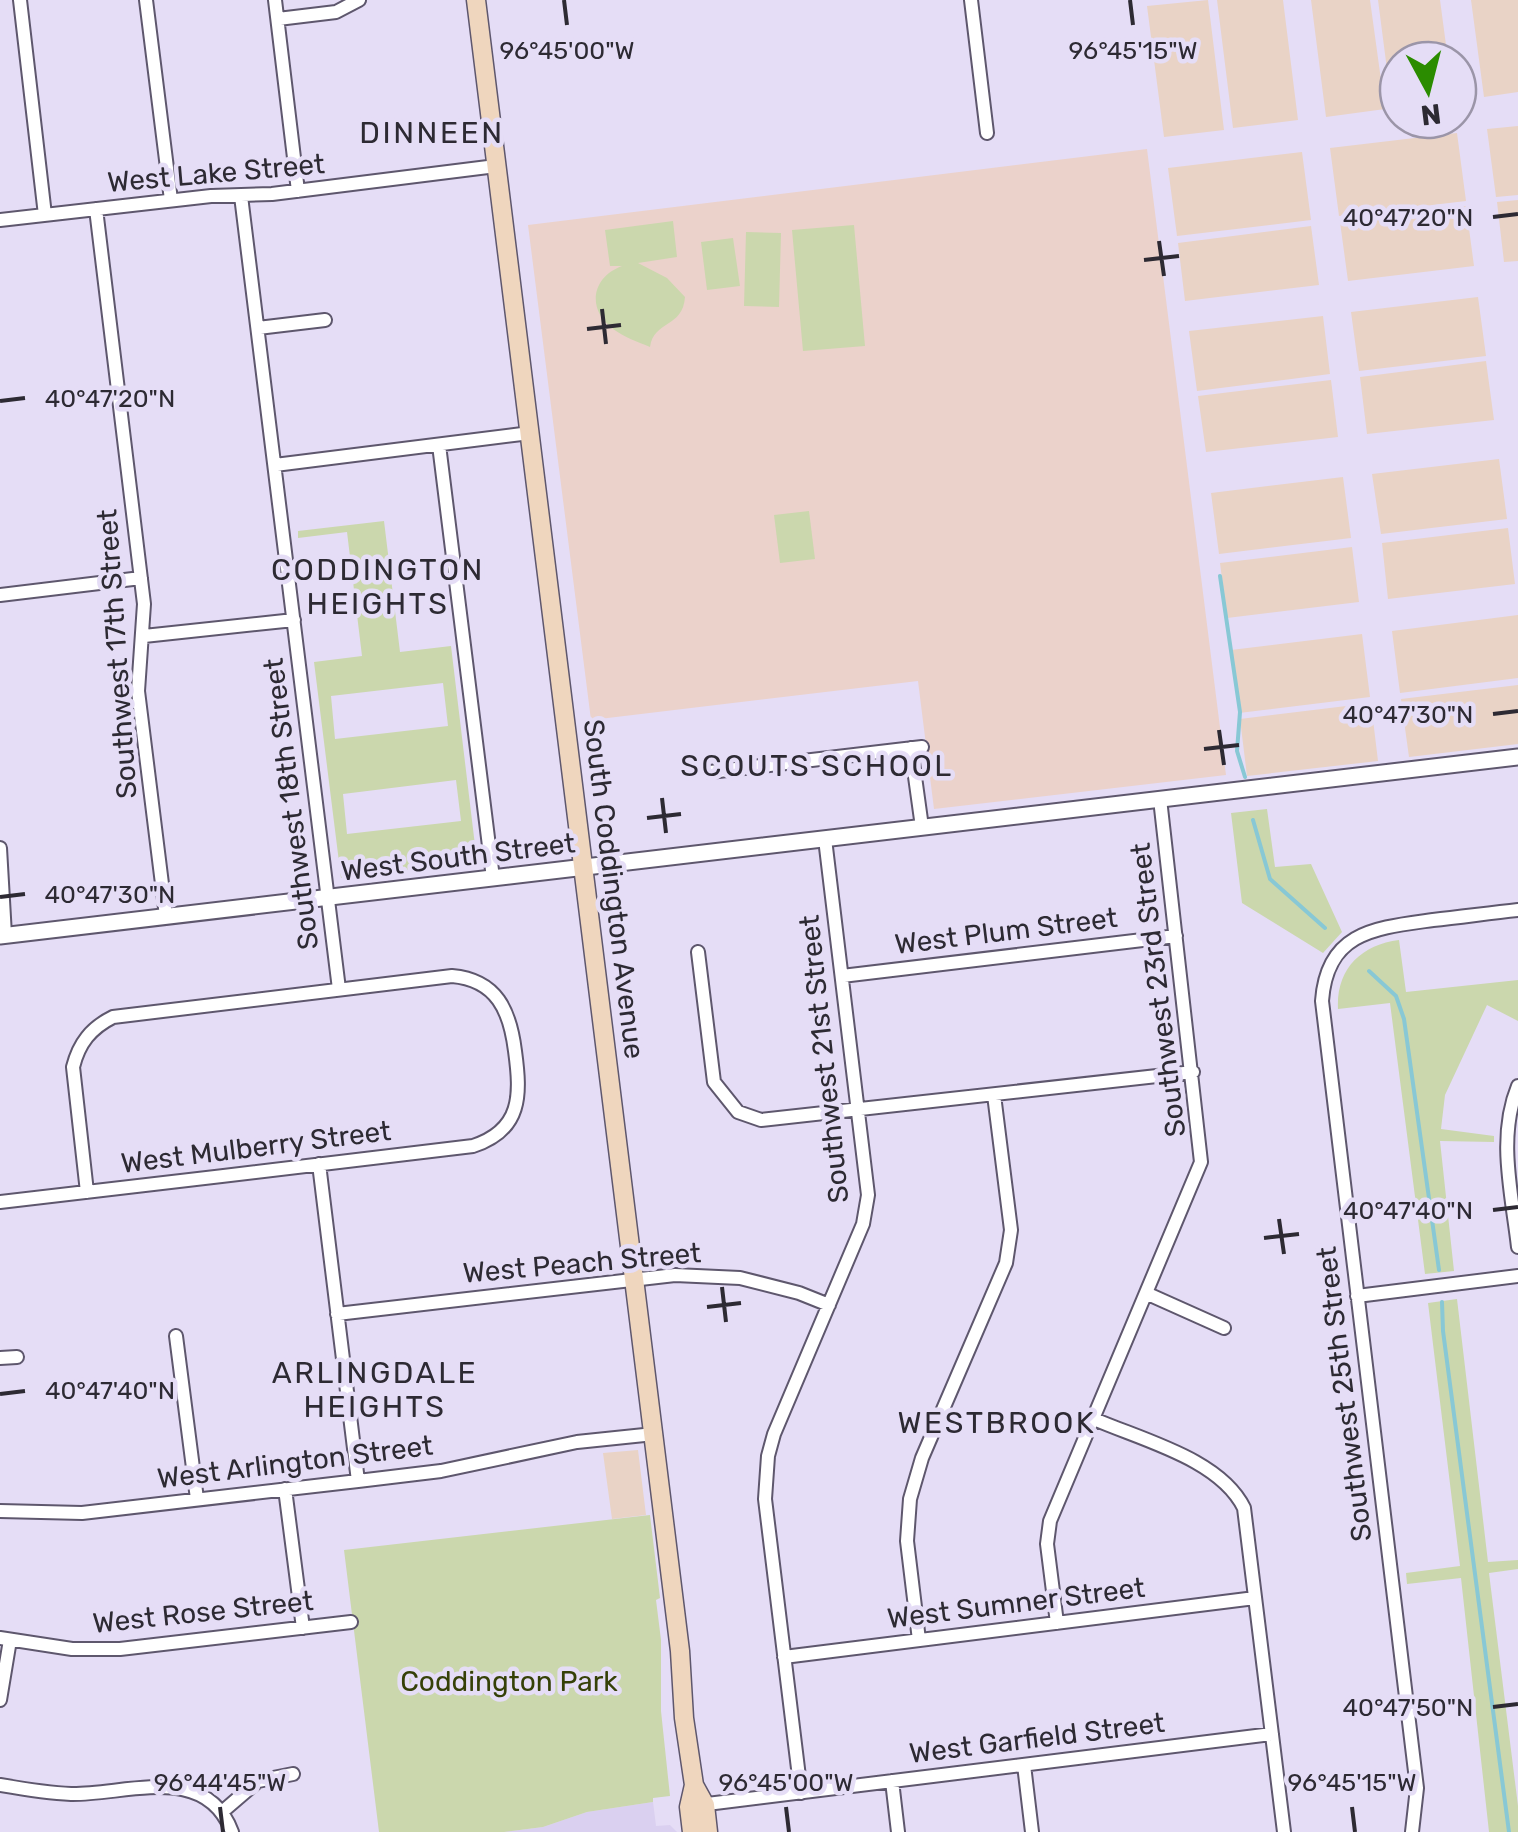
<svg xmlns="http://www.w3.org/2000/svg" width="1518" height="1832" font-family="Rubik,sans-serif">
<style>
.built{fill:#dad0f0}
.industrial{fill:#e9d3c6}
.education{fill:#ebd2cb}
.green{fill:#cbd7ad;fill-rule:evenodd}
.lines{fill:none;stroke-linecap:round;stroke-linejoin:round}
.stream{stroke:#88c8d5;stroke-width:4}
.minor-casing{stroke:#5e576d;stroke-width:16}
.tertiary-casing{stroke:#5e576d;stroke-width:19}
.secondary-casing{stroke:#5e576d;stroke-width:21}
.minor{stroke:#fff;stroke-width:12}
.tertiary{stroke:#fff;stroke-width:15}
.secondary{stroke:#efd6be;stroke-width:18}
.ticks{fill:none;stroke:#2d2a33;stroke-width:4}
.labels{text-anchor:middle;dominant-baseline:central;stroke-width:9;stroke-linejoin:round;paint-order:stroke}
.street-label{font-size:28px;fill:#2d2a33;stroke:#e5ddf6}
.park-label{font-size:28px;fill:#354007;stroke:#e5ddf6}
.neighbourhood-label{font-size:30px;letter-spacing:2.5px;fill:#2d2a33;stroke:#e5ddf6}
.ticks-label{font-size:25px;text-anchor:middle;fill:#2d2a33;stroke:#e5ddf6;stroke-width:9;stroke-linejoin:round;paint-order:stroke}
</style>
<rect width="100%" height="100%" fill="#e5ddf6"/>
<path class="built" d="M653 1802 656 1826 670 1825 677 1832H504L543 1827 587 1812Z"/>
<path class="industrial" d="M1208 0 1224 130 1164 137 1147 6Z
M1217 0H1283L1298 120 1233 128Z
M1311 0H1370L1385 109 1326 117Z
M1378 0H1440L1448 60H1398V108H1392Z
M1471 0H1518V92L1484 97Z
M1518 126V195L1496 197 1487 129Z
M1457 133 1466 201 1339 216 1330 148Z
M1302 152 1311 220 1177 236 1168 168Z
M1518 200V261L1504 262 1497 202Z
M1466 206 1474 266 1348 281 1340 222Z
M1311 226 1319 285 1185 301 1178 243Z
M1478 297 1486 356 1359 371 1351 312Z
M1323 316 1330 374 1197 391 1189 331Z
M1486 361 1494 420 1367 434 1360 377Z
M1331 380 1338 437 1206 452 1198 396Z
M1499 459 1507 519 1381 534 1372 474Z
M1343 477 1351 538 1219 554 1211 493Z
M1508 528 1515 584 1388 599 1382 543Z
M1352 547 1359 602 1227 618 1220 563Z
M1518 615V678L1400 693 1392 631Z
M1362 634 1370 697 1239 713 1231 650Z
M1518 685V744L1409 757 1401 699Z
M1371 703 1378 761 1247 776 1240 719Z
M638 1450 646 1515 612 1519 603 1453Z"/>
<path class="education" d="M1147 149 1226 775 934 809 918 681 591 720 528 225Z"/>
<path class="green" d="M673 221 677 257 638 263 667 278 685 297C683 328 654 320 650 347 638 342 624 337 613 329 586 309 592 277 622 266H610L605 230Z
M854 225 865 346 803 351 792 230Z
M746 232 781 233 779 307 744 306Z
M733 238 740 286 707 290 701 242Z
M809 511 815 559 780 563 774 515Z
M384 521 400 652 451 646 477 862 341 878 314 662 362 656 347 532 298 538V531ZM443 683 448 726 335 739 331 696ZM456 780 461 821 347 834 343 794Z
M1267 809 1275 867 1311 864 1342 932 1323 953 1242 903 1231 813Z
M1399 940 1406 992 1518 980V1021L1487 1005 1445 1095 1441 1129 1494 1136V1142L1440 1141 1454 1271 1425 1274 1390 1003 1338 1009C1336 969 1361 945 1399 940Z
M1457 1299 1488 1562 1518 1560V1569L1489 1573 1518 1806V1832H1489L1461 1578 1407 1584 1406 1573 1460 1566 1428 1303Z
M650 1515 660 1598 656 1600 661 1640V1711L670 1796 653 1798V1802L587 1812 543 1827 504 1832H379L344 1550Z"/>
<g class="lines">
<path class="stream" d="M1220 576 1240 712 1237 751 1245 777
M1253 820 1270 879 1325 928
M1369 971 1396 996 1404 1019 1439 1270
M1442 1302 1443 1331 1509 1832"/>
<defs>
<path id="minor" d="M20 0 45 215
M146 0 171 200
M275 0 298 191
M971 0 987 133
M278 19 336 12 359 0
M241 196 339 989
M96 209 144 604 138 691 166 916
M0 220 211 196 272 194 496 166
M258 328 325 320
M439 445 493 878
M275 465 530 433
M0 595 141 578
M144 636 294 620
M911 748 922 827
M710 772 922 747
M0 848 5 935
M698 952 714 1082 738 1112 761 1120 1193 1072
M842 976 1176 936
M1518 1086C1497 1137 1512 1194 1518 1247
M319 1164 358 1481
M0 1202C158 1184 315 1165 473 1146 522 1130 521 1095 515 1051 510 1011 497 980 452 976L113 1017C91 1028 79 1043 73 1067L87 1192
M1148 1294 1224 1328
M1357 1296 1518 1276
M337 1314 675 1275 740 1278 799 1293 829 1305
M176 1336 197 1499
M0 1358 17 1357
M1094 1419C1142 1440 1220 1459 1244 1508L1284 1832
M285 1489 303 1628
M0 1511 82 1513 358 1481 441 1471 577 1442 654 1434
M1057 1623 1047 1544 1050 1521 1201 1162 1160 799
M0 1638 72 1649H120L351 1622
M919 1640 907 1541 910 1499 922 1458 1006 1263 1011 1230 994 1095
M784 1657 1255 1598
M0 1700 10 1640
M1024 1765 1032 1832
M892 1781 898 1832
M0 1785C23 1789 47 1793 71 1794 126 1795 206 1762 232 1832
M801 1793 765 1499 768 1456 774 1434 863 1224 868 1195 825 839
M699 1805 1272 1734
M222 1812 258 1781 293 1774
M1412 1832 1417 1788 1322 1001C1327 931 1376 928 1433 920 1461 917 1490 913 1518 910"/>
<path id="tertiary" d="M0 936 1518 757"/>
<path id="secondary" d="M476 0 680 1651 684 1718 694 1785 689 1807 692 1832
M694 1785 705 1805 708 1832"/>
</defs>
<use href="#minor" class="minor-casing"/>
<use href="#tertiary" class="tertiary-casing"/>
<use href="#secondary" class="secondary-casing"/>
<use href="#minor" class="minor"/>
<use href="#tertiary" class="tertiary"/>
<use href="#secondary" class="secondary"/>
</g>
<path class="ticks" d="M564 0 567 25M1130 0 1133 25M1493 217 1518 214M1159 241 1164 276M1144 260 1179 256M602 309 606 344M587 329 621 325M0 401 25 398M1493 714 1518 711M1219 730 1224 765M1204 749 1239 745M662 798 666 833M647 818 681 814M0 897 25 894M1493 1210 1518 1207M1279 1219 1284 1254M1264 1238 1299 1234M722 1287 726 1322M707 1307 741 1303M0 1394 25 1391M1493 1707 1518 1704M220 1807 223 1832M786 1807 789 1832M1352 1807 1355 1832"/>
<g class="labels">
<g class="street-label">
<text transform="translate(216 173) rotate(-5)">West Lake Street</text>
<text transform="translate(117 654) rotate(-94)">Southwest 17th Street</text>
<text transform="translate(291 804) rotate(-97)">Southwest 18th Street</text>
<text transform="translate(458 857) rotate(-7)">West South Street</text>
<text transform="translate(614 889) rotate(83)">South Coddington Avenue</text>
<text transform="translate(1006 931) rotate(-7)">West Plum Street</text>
<text transform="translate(1158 990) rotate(-97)">Southwest 23rd Street</text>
<text transform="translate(824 1059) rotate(-96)">Southwest 21st Street</text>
<text transform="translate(256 1147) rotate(-7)">West Mulberry Street</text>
<text transform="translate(582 1263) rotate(-5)">West Peach Street</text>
<text transform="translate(1344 1394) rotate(-97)">Southwest 25th Street</text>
<text transform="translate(295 1462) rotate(-7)">West Arlington Street</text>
<text transform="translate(1016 1603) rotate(-7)">West Sumner Street</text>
<text transform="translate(203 1612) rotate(-6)">West Rose Street</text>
<text transform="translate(1037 1738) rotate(-7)">West Garfield Street</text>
</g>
<g class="park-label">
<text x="509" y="1681">Coddington Park</text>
</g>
<g class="neighbourhood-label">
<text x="432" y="133">DINNEEN</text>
<text x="378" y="570">CODDINGTON<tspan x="378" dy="34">HEIGHTS</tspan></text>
<text x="817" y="766">SCOUTS SCHOOL</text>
<text x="375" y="1373">ARLINGDALE<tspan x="375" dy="34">HEIGHTS</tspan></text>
<text x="997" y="1423">WESTBROOK</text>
</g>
</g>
<g class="ticks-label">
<text x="567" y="59">96°45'00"W</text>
<text x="1133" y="59">96°45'15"W</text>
<text x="1408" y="226">40°47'20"N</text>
<text x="110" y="407">40°47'20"N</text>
<text x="1408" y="723">40°47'30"N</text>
<text x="110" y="903">40°47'30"N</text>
<text x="1408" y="1219">40°47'40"N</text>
<text x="110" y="1399">40°47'40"N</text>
<text x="1408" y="1716">40°47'50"N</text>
<text x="220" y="1791">96°44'45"W</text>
<text x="786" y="1791">96°45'00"W</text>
<text x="1352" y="1791">96°45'15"W</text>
</g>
<g transform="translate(1428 90) rotate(173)"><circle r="48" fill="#e5ddf6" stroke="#9b95a8" stroke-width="2.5"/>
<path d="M0-8L18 38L0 25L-18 38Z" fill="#2b8c00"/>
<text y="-15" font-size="28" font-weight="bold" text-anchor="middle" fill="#2d2a33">N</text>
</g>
</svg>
